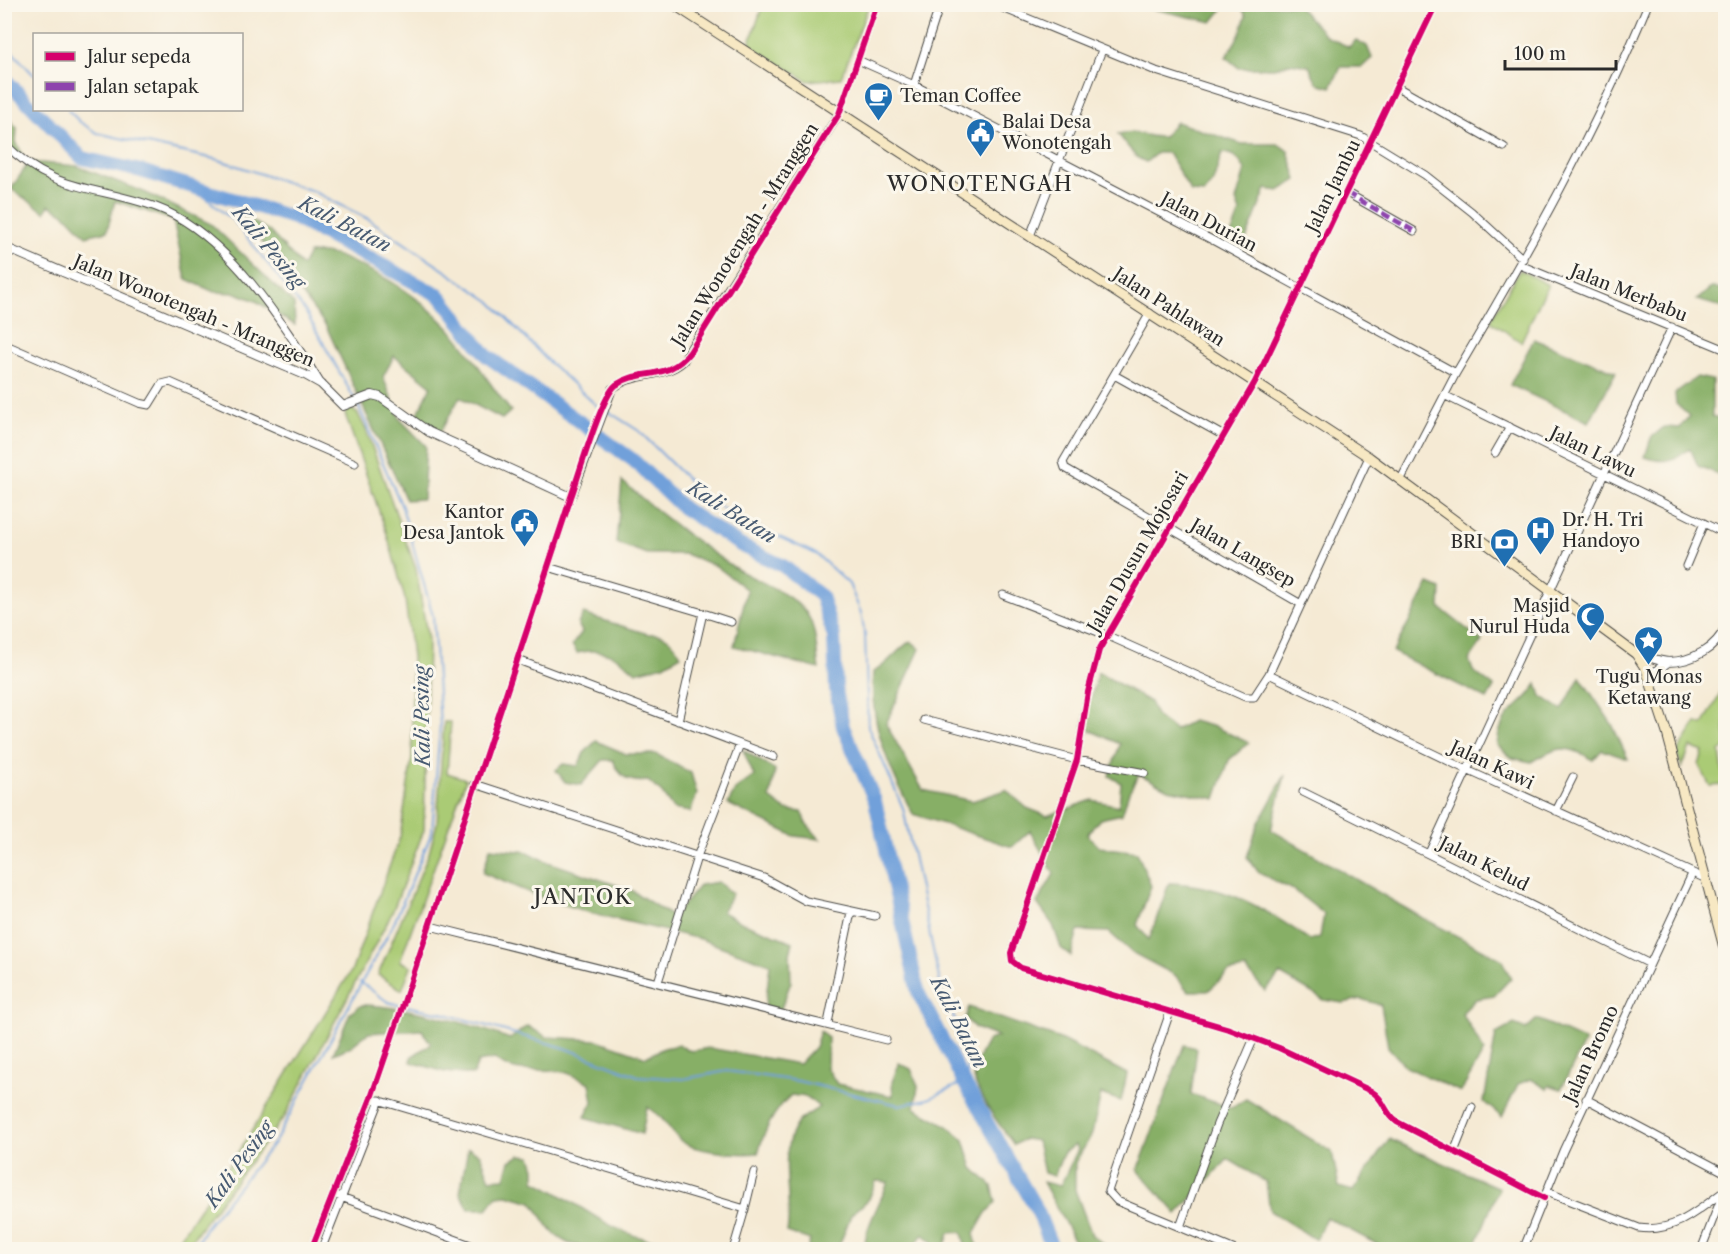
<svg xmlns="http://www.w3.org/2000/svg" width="1730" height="1254" font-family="'Libre Caslon Text',serif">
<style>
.green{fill:#aacb74;stroke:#6a7b50;stroke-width:1.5}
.forest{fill:#87af66;stroke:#596d48;stroke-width:1.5}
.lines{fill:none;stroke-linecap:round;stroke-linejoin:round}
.stream{stroke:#71a0da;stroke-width:2}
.river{stroke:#71a0da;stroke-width:14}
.minor-casing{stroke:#494844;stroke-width:9}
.tertiary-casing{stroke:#494844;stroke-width:10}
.secondary-casing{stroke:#494844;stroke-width:11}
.minor{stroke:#fff;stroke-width:7}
.tertiary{stroke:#fff;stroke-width:8}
.secondary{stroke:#f7e8c3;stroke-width:9}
.quiet{stroke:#8e44ad;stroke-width:4.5;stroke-dasharray:9 4.5;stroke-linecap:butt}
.cycleway-casing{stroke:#fbf7ec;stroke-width:10}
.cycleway{stroke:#d6006c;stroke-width:6}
.labels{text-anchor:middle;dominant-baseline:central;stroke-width:6;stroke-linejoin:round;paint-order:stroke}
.poi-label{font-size:18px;fill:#2b2b2b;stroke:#fbf7ec;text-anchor:start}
.street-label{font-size:18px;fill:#2b2b2b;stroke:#fbf7ec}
.water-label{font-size:20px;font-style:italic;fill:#475a71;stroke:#fbf7ec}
.quarter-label{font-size:21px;letter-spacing:1.5px;fill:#2b2b2b;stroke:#fbf7ec}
</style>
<rect width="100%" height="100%" fill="#fbf7ec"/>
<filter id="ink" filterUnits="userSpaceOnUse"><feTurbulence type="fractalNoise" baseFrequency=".0167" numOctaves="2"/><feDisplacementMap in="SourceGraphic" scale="12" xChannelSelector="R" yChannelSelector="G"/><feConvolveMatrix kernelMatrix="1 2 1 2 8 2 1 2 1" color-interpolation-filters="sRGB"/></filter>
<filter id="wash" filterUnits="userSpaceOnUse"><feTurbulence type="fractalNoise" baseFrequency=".008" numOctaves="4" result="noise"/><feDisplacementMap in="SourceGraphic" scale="24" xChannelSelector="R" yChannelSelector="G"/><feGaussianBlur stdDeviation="1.35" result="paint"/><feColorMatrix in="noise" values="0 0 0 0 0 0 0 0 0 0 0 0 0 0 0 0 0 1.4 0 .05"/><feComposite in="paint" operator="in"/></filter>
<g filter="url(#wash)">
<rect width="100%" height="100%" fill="#f5ead4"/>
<path class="green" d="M763 5H869L841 78 808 81 749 45Z
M1520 270 1548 285 1521 342 1490 321Z
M350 408 358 414 366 430 416 569 428 640 424 830 392 913 285 1116 200 1228 186 1249H172L246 1140 352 970 400 837 412 758V657L405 599 386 531 345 414Z
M1723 689 1725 691 1726 747 1720 752 1725 785 1710 786 1699 765 1703 752 1690 747 1682 768 1677 753 1696 723 1703 725Z
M444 722H451L447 773 466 779 400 961 411 966 402 990 378 975 429 853 437 823Z"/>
<path class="forest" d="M1135 5H1226L1212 22Z
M1297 5 1327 37 1349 47 1356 40 1367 46 1372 58 1362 67H1341L1331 87 1317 83 1309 66 1290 63 1275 68H1239L1226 57 1240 34 1246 16 1240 5Z
M4 114 17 128 16 142 22 153 20 160 5 144Z
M1176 122 1242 144H1278L1288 151 1297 180 1279 191 1266 189 1243 247 1229 240 1240 212 1236 201 1245 170C1239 159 1235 154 1222 153L1213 182 1204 193 1191 192 1168 153H1157L1146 162 1136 157 1118 134C1140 129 1142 138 1163 137Z
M29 162 77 166 144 192 211 224 294 304 295 325 256 301 236 293 214 292 186 279 173 220 115 201 107 231 86 236 65 214 49 205 45 212 11 189Z
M241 214 269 231 302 266 309 253C333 251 343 258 365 268 400 284 432 308 457 337 476 360 491 387 511 411L502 419 460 397 439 434 415 420 431 386 394 356 383 377 400 419 426 446 423 499 406 500 326 326Z
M1711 288 1725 289V308L1697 300Z
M1534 339 1616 372 1589 422 1510 385Z
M1697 377 1712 380V416L1725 420V477L1698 466 1690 448C1674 461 1665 464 1645 457L1651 438 1664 427 1680 428 1689 416 1676 404 1675 393Z
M622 481C658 513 695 542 735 568 757 581 784 590 802 608 817 622 816 651 819 669L734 646 747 590 716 566 685 554H647L616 543Z
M1429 584 1441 589 1440 608 1482 641 1469 660 1473 671 1494 687 1487 699 1393 652Z
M583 614 648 634C665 632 673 641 681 655L664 665 636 672C618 655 602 647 577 653L572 645 582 632 578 624Z
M911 641 920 649 886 724 923 790 972 801 1006 790 1027 808 1047 816 1092 800 1119 806 1121 783 1109 776 1120 744 1083 727 1098 672 1150 702 1157 717 1175 730 1192 721 1215 727 1249 743 1229 760 1216 799 1168 789 1139 774 1129 792 1122 814 1100 819 1087 834 1099 847 1137 852 1151 886 1137 925 1149 940 1169 883C1226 885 1265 908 1310 940L1320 937 1324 914 1295 891 1259 873 1247 857 1258 824 1285 775 1271 830 1419 916 1501 959 1511 978 1494 996 1476 999 1462 1013 1484 1051 1461 1092 1406 1067 1388 1047 1381 1005 1361 999 1343 1003 1324 1000 1280 974 1265 991 1246 969 1229 972 1208 991H1188L1175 975 1131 952 1109 932 1078 931 1071 956 1061 948 1053 925 1037 903 1054 874 1030 831 1012 847 913 814C889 769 869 723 873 672 888 665 896 650 911 641Z
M1580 677 1612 724 1628 759 1602 750 1593 760C1567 743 1556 747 1531 762L1512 758 1497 745C1501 707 1521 711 1537 684L1541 696 1562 710Z
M596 741 626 754H656L691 773 697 794 690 812 673 809 662 793 648 781C629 783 620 778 613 760H603L581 785 565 782 556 770 563 764 578 766 584 753Z
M743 750 775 770 770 798 786 810 802 812 805 822 820 839 794 836 728 804 735 790 754 776Z
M490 848 528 852 548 862 631 890 673 917 700 885 718 882 732 894 722 912 741 922 793 942 790 954 791 982 780 1011 765 1007 770 964 700 939 591 913 540 897 483 873Z
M362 1005C406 1006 469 1023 510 1039L527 1026 547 1037 597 1040 646 1057 664 1048 678 1045 691 1051 709 1048 799 1064 815 1047 820 1031 828 1037 827 1068 837 1084 893 1096 892 1082 899 1063 911 1069 918 1086 915 1108 948 1126 964 1140 973 1168 992 1186 996 1202 986 1213 974 1234 978 1249H966L962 1232 949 1233 944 1249H932V1241L923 1234 912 1249H866C861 1234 882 1200 888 1182L876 1181 869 1199 851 1215 838 1249H808L810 1240 787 1232C794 1198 775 1150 799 1121 804 1116 813 1112 819 1107L807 1097 791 1095C773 1112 765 1129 758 1153 741 1155 692 1152 680 1140 665 1126 668 1120 647 1107L642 1134 585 1117 593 1102 590 1083C580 1079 569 1072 559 1071 536 1068 514 1076 495 1059L478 1062 473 1075 445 1072 411 1062V1057L431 1044 422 1030 368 1033 350 1047 333 1054 350 1013Z
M969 1007 1060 1039 1127 1074 1121 1101 1101 1094 1092 1134 1075 1163V1190L1092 1235 1110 1249H1079L1043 1182 1060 1186 1078 1149 1075 1145 1064 1152 1054 1176 1044 1173 1037 1141 1025 1139 1014 1145C1004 1130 974 1093 974 1075 973 1065 983 1049 988 1040L998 1037 975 1028 965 1018Z
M1537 1019 1585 1041 1561 1089 1549 1085 1547 1089 1531 1079 1518 1084 1502 1117 1484 1102 1496 1034 1514 1024 1526 1029Z
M1184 1045 1197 1048 1191 1094 1231 1108 1246 1099 1332 1152 1339 1187 1353 1191 1389 1139 1499 1188 1474 1249 1382 1250V1247L1326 1217 1316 1240 1270 1211 1266 1182 1228 1159 1177 1214 1138 1170Z
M468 1148 480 1154 490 1179 505 1178 510 1161 520 1155 531 1156 535 1168V1181C572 1198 603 1228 643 1238 659 1243 678 1242 694 1243L697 1249 593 1250C584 1245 574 1247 566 1242 549 1234 543 1216 532 1202L507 1195 497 1196 487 1209H469L460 1193Z"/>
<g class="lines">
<path class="stream" d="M4 43 34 75
M68 110 80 122 97 133 219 160 313 191 370 220 490 301 549 362 597 406
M193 187 234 221 305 311 354 398
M360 982 388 1002 400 1005
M406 1006 442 1013 565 1048 638 1076 683 1079 727 1071 798 1081 899 1105 928 1099 964 1082C976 1057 955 1019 943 997L903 808 868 727 865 635 861 613 849 584 816 554 732 515 699 491 639 431 609 412
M193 1250 206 1227 276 1140 394 923 432 832 440 725 433 616 402 507 357 403"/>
<path class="river" d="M4 78 34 109
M35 110 82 158 141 171 294 218 440 296 487 356 633 460 683 508 740 545 783 566 821 596 834 637 836 690 843 727 875 801 918 992 961 1077 1038 1212 1053 1250"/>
</g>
</g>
<g filter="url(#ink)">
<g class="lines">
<defs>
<path id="minor" d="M924 4 938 9
M940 4 914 85 1216 242 1456 373 1401 479
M993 4 1156 71 1361 136 1425 175 1472 212 1523 259
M1436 4 1255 382 1099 650 1088 692 1077 760 1011 953 1012 961 1021 968 1229 1029 1279 1048 1371 1091C1385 1099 1384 1113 1397 1122L1544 1198
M858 60 914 85
M1397 87 1504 147
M839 114 877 4
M4 143C54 194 95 185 156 207 227 233 283 323 321 384
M1347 193 1414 231
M1030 236 1102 50
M1520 265 1726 350
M1150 313 1063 462 1065 468 1301 604
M4 344 139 403 149 405 162 384 170 382 355 463
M1456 373C1527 253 1595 133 1648 4
M1116 376 1224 436
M1446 396 1726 534
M1495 453 1510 427
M1686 566 1704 523
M548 567 703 613 678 721
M1003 595 1106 635 1245 697H1254L1269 674 1369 457
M703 613 731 622
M518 660 774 757
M1269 674 1467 770 1704 878
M924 720 1077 760 1145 773
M475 784 764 878 806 901 875 916
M1303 792 1650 964
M1556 811 1573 777
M1429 853 1672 327
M430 926 886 1040
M658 982 697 857 740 744
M1170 1012 1108 1191 1117 1201 1235 1250
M828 1023 851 912
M371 1098 745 1209 733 1250
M1586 1099 1726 1173
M1454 1152 1472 1107
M1547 1192 1639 1228C1673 1233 1698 1211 1724 1191
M333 1194 484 1250
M745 1209 754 1172
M1180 1227 1217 1124 1254 1038
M311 1250 371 1098 404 1002 571 497
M321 1250 380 1100
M1523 1250 1563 1151 1692 874
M1701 1250 1726 1186"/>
<path id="tertiary" d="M4 247 305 375 321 384 343 406 372 395 380 397 429 432 571 497 612 389C631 371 663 379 683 361L839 114
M1636 654C1646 656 1658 661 1668 662 1692 662 1717 648 1726 626
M1652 684 1656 671 1668 662"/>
<path id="secondary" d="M673 4 1369 457 1636 654 1646 669 1667 733 1726 955"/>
</defs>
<use href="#minor" class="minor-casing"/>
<use href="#tertiary" class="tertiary-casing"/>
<use href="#secondary" class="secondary-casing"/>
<use href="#minor" class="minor"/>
<use href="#tertiary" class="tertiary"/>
<use href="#secondary" class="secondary"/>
<path class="quiet" d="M924 4 938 9
M1347 193 1414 231"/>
<defs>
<path id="cycleway" d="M1436 4 1255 382 1099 650 1088 692 1077 760 1011 953 1012 961 1021 968 1229 1029 1279 1048 1371 1091C1385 1099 1384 1113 1397 1122L1544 1198
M311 1250 371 1098 404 1002 571 497C579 475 601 397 616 385 639 368 667 382 690 352L839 114 877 4"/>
</defs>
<use href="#cycleway" class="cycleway-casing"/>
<use href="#cycleway" class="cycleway"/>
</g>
</g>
<defs>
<symbol id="cafe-pin" viewBox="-11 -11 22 30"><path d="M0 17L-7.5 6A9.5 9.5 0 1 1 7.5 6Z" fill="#1f6fb2" stroke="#fbf7ec"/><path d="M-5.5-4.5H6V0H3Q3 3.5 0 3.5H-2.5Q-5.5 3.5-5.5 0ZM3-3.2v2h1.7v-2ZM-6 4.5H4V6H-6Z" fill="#fff"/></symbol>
<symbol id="civic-pin" viewBox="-11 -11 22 30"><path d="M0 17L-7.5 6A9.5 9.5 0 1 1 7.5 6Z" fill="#1f6fb2" stroke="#fbf7ec"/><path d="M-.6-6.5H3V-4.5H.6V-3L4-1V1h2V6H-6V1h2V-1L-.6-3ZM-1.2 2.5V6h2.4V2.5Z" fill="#fff"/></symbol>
<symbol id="hospital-pin" viewBox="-11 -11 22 30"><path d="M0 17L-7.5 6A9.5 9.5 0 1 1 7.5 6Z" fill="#1f6fb2" stroke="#fbf7ec"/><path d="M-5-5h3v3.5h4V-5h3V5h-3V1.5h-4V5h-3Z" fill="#fff"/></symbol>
<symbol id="bank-pin" viewBox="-11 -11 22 30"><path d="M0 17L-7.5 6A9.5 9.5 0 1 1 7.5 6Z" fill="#1f6fb2" stroke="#fbf7ec"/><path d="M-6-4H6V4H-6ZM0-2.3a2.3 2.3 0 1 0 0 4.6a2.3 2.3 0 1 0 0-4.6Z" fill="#fff"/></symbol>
<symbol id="mosque-pin" viewBox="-11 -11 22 30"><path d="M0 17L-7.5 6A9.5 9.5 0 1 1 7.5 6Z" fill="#1f6fb2" stroke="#fbf7ec"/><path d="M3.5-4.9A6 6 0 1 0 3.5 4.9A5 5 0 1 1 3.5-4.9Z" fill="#fff"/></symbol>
<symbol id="sight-pin" viewBox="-11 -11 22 30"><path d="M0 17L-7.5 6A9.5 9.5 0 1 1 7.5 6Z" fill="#1f6fb2" stroke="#fbf7ec"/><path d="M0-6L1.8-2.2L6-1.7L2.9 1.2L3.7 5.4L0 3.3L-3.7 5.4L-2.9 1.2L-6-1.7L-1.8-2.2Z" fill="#fff"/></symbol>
</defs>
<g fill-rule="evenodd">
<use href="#cafe-pin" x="862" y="80" width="33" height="45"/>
<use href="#civic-pin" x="964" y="116" width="33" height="45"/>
<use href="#civic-pin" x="508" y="506" width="33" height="45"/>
<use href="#hospital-pin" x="1524" y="514" width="33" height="45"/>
<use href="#bank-pin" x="1488" y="526" width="33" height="45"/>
<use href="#mosque-pin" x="1574" y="600" width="33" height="45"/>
<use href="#sight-pin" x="1632" y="624" width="33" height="45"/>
</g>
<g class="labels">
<g class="poi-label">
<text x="900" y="96">Teman Coffee</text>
<text x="1002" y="122">Balai Desa<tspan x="1002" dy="21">Wonotengah</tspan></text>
<text x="504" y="512" text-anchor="end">Kantor<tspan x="504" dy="21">Desa Jantok</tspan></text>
<text x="1562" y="520">Dr. H. Tri<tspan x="1562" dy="21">Handoyo</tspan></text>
<text x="1483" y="542" text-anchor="end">BRI</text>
<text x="1570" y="606" text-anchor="end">Masjid<tspan x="1570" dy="21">Nurul Huda</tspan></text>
<text x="1649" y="677" text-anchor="middle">Tugu Monas<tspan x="1649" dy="21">Ketawang</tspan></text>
</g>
<g class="street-label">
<text transform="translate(1333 186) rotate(-64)">Jalan Jambu</text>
<text transform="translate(1209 222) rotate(28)">Jalan Durian</text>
<text transform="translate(745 235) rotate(-58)">Jalan Wonotengah - Mranggen</text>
<text transform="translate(1629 293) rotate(22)">Jalan Merbabu</text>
<text transform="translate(1169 307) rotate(33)">Jalan Pahlawan</text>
<text transform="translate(194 311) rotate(23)">Jalan Wonotengah - Mranggen</text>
<text transform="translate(1593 452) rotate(26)">Jalan Lawu</text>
<text transform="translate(1138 552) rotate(-60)">Jalan Dusun Mojosari</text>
<text transform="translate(1243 553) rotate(30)">Jalan Langsep</text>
<text transform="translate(1492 765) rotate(25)">Jalan Kawi</text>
<text transform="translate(1484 864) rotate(27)">Jalan Kelud</text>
<text transform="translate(1591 1054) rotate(-65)">Jalan Bromo</text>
</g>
<g class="water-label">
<text transform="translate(345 224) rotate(27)">Kali Batan</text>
<text transform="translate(269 247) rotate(50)">Kali Pesing</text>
<text transform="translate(732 512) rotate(32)">Kali Batan</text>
<text transform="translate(422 716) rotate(-91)">Kali Pesing</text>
<text transform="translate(959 1022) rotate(63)">Kali Batan</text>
<text transform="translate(239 1164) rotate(-54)">Kali Pesing</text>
</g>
<g class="quarter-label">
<text x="980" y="183">WONOTENGAH</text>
<text x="583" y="896">JANTOK</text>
</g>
</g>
<rect width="1730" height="1254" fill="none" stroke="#fbf7ec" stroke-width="24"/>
<rect x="33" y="33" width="210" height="78" fill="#fbf7ec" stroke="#a8a59f" stroke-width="1.5"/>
<rect x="45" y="52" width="30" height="9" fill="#d6006c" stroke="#a8a59f" stroke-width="1.5"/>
<text x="87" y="63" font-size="18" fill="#2b2b2b">Jalur sepeda</text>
<rect x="45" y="82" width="30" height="9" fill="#8e44ad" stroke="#a8a59f" stroke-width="1.5"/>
<text x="87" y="93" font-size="18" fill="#2b2b2b">Jalan setapak</text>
<path d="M1505 60v9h111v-9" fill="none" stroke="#2b2b2b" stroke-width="3"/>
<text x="1514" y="60" font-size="18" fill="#2b2b2b" stroke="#fbf7ec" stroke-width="4.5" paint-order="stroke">100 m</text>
</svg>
